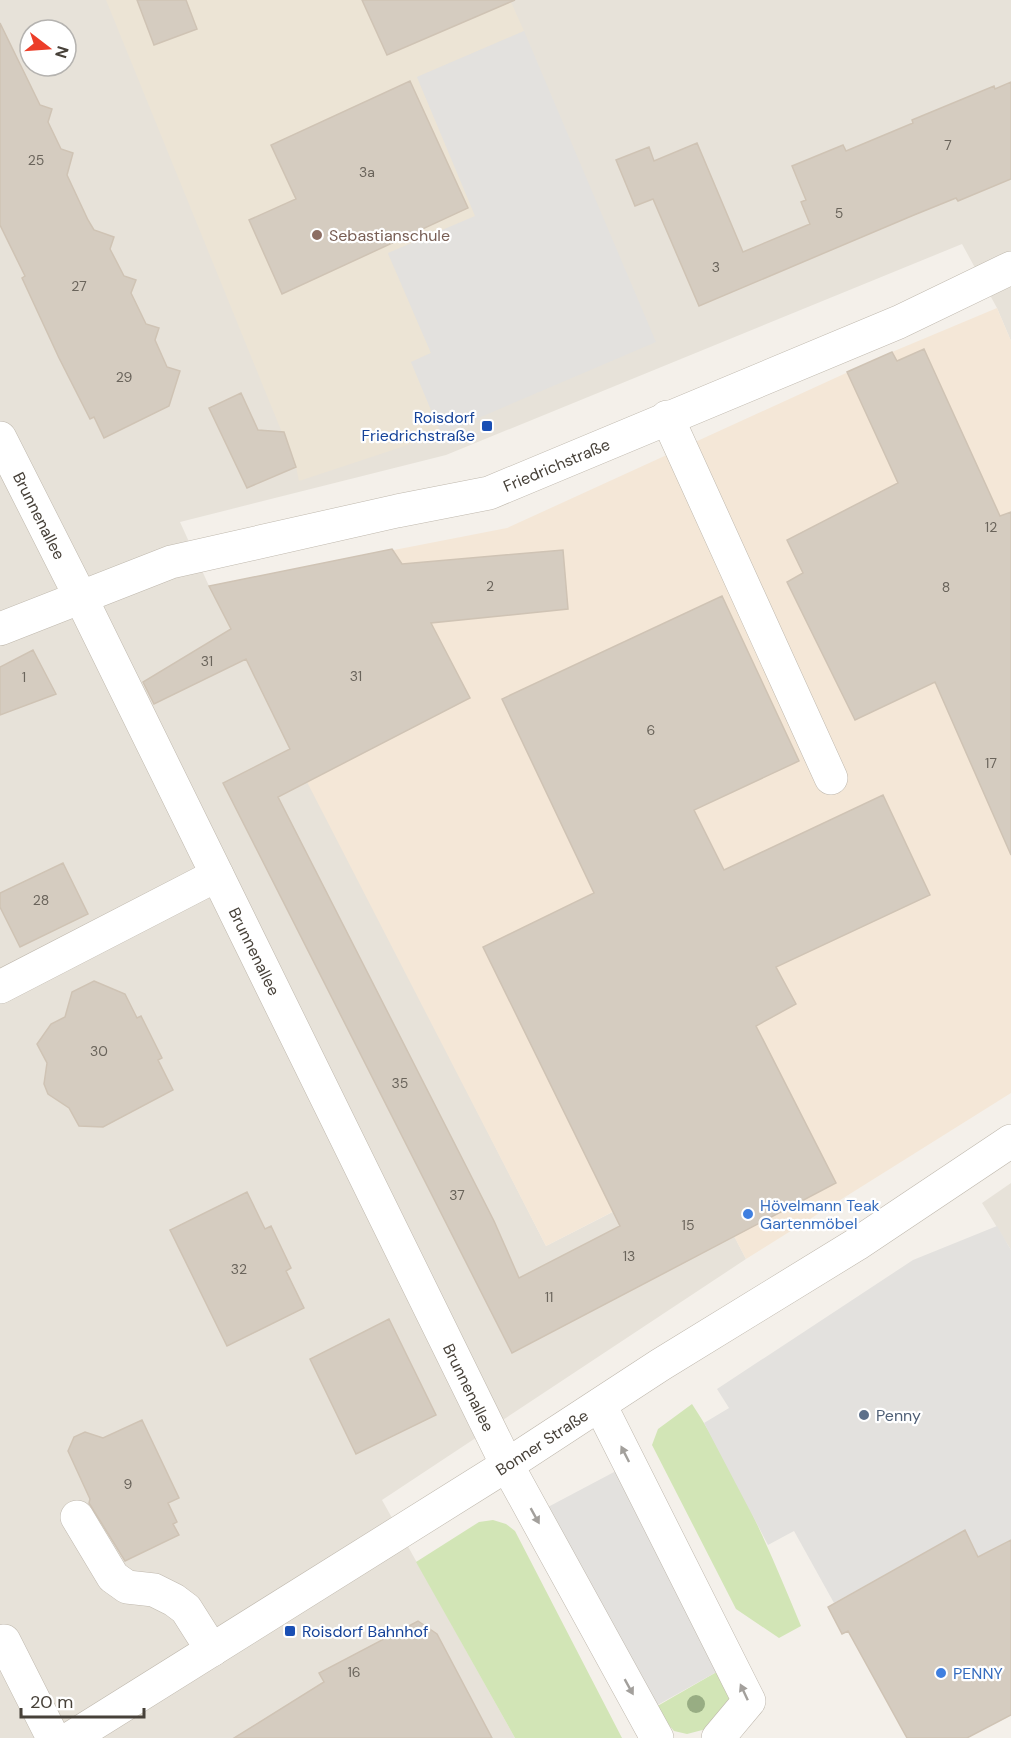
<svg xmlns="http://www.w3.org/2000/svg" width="1011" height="1738" font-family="'DM Sans',sans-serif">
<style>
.residential{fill:#e7e2d9;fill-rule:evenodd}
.commercial{fill:#f4e7d7}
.education{fill:#ece4d5}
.green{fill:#d2e5b6}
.parking{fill:#e3e1de}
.building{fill:#d5ccc0;stroke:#cfc3b4;stroke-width:1.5}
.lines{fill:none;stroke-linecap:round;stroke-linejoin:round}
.minor-casing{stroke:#bfb8ad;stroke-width:34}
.minor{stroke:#fff;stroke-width:33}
.tree{fill:#98ad83}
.oneway{fill:#a3a09c}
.education-dot{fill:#8d6e63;stroke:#fff;stroke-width:2}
.transit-dot{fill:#1a4fb4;stroke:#fff;stroke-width:2}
.shop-dot{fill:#3f7fe0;stroke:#fff;stroke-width:2}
.service-dot{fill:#5c6f8a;stroke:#fff;stroke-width:2}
.labels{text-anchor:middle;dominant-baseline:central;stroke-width:4.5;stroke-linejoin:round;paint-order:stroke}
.number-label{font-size:14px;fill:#6a645b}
.education-label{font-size:16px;fill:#785e54;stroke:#fff;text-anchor:start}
.transit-label{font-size:16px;fill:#164399;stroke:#fff;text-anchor:end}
.street-label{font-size:16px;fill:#474139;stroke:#fff}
.shop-label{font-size:16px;fill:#366cbe;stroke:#fff;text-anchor:start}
.service-label{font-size:16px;fill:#4e5e75;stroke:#fff;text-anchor:start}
</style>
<rect width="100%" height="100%" fill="#f4f0ea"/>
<path class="residential" d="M0 0H1011V341L997 308 962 244 446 455 180 522 209 586 546 1246 699 1168 746 1259 382 1500 515 1738H0ZM30 30H66V66H30Z
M1011 1183V1250L982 1203Z"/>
<path class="commercial" d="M997 308 1011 341V1093L746 1259 698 1168 546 1246 307 782 209 586 507 528 892 352Z"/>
<path class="education" d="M106 0H510L524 31 417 77 476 216 388 254 431 353 411 362 441 434 299 481 296 467Z"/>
<path class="green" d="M692 1404C736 1471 770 1551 801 1626L779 1638 736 1609 652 1445 658 1429Z
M493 1520 506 1524 515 1531 622 1738H515L416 1562 479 1522Z
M720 1670 730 1697 729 1707 710 1728 687 1734 674 1731 654 1708Z"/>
<path class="parking" d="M524 31 656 342 441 434 411 362 431 353 388 253 475 216 417 77Z
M997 1226 1011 1250V1540L978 1557 965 1530 834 1603 794 1531 768 1545 704 1423 729 1408 717 1389 913 1260Z
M616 1471 720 1670 654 1707 548 1507Z"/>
<path class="building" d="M137 0H186L197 29 154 45Z
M362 0H515L387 55Z
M0 23 40 105 52 109 48 122 61 149 73 153 67 175 88 220 94 230 114 237 110 249 124 276 136 280 131 293 146 324 159 328 155 340 167 367 180 371 169 406 104 438 94 417 90 419 59 358 22 278 25 276 0 225Z
M410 81 468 208 282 294 249 220 296 199 271 145Z
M1011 82V179L958 201 956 198 914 215 699 306 653 199 635 206 616 160 649 147 654 161 697 143 743 252 810 224 801 202 806 200 792 166 843 145 846 151 913 123 912 120 994 86 995 89Z
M924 349 1000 516 1011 512V855L935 682 855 720 787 582 803 573 787 540 898 483 847 372 892 352 897 361Z
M241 393 258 430 284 432 296 467 247 488 209 408Z
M392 549 402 564 563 550 568 609 431 623 470 698 278 797 494 1221 519 1278 620 1226 483 947 594 893 502 699 722 596 799 761 694 810 724 870 883 795 930 895 776 967 796 1004 756 1026 836 1183 512 1353 223 783 290 749 246 659 154 704 143 682 231 629 209 586Z
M33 650 56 694 0 715V667Z
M63 863 88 914 20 947 0 907V893Z
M94 981 125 994 137 1018 141 1016 162 1058 158 1060 173 1090 103 1127 79 1126 69 1108 48 1094 44 1084 47 1063 37 1044 51 1024 65 1017 72 992Z
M247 1192 265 1229 271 1226 291 1268 286 1271 304 1308 227 1346 170 1230Z
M389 1319 436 1415 356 1454 310 1359Z
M142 1420 179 1498 168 1503 177 1522 173 1524 179 1535 125 1561 89 1503 90 1499 68 1451 74 1437 85 1432 103 1438Z
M965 1530 978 1557 1011 1540V1715L967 1738H907L848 1631 842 1634 828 1607Z
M418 1621 437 1634 492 1738H234L324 1682 319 1673Z"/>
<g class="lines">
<defs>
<g id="minor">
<path d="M667 417 831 778"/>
<path id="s1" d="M0 438 81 598 507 1465 657 1738"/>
<path id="s2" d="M0 629 171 562 397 511 489 493 899 322 1011 268"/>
<path d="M0 987 217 875"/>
<path d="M600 1405 749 1701 718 1738"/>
<path d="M77 1517 113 1577 127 1587 154 1590 174 1600 186 1609 212 1650"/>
<path d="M4 1641 53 1738"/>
<path id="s3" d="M71 1738 507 1465 660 1365 857 1244 1011 1141"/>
</g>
</defs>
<use href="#minor" class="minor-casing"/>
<use href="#minor" class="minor"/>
</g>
<circle class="tree" cx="696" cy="1704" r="9"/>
<defs><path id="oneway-solid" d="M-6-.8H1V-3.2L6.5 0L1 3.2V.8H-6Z" transform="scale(1.5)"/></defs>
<g class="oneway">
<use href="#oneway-solid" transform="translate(625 1454) rotate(-117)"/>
<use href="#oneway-solid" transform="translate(535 1516) rotate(61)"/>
<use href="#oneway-solid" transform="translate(629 1687) rotate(61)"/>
<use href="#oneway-solid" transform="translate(744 1692) rotate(-115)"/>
</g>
<circle class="education-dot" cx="317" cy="235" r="6"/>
<g class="transit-dot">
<rect x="481" y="420" width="12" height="12" rx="3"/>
<rect x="284" y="1625" width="12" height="12" rx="3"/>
</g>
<g class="shop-dot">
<circle cx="748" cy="1214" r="6"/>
<circle cx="941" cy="1673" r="6"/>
</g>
<circle class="service-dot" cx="864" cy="1415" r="6"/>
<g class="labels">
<g class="number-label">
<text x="948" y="145">7</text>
<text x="36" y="160">25</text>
<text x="367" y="172">3a</text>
<text x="839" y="213">5</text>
<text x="716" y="267">3</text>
<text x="79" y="286">27</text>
<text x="124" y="377">29</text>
<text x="991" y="527">12</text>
<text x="490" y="586">2</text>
<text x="946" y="587">8</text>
<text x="207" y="661">31</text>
<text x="356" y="676">31</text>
<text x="24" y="677">1</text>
<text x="651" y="730">6</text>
<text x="991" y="763">17</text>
<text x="41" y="900">28</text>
<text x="99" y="1051">30</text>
<text x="400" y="1083">35</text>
<text x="457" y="1195">37</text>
<text x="688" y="1225">15</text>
<text x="629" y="1256">13</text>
<text x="239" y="1269">32</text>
<text x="549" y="1297">11</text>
<text x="128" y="1484">9</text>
<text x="354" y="1672">16</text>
</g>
<g class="education-label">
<text x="329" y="235">Sebastianschule</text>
</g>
<g class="transit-label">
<text x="475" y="417">Roisdorf<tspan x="475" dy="18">Friedrichstraße</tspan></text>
<text x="302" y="1631" text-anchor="start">Roisdorf Bahnhof</text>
</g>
<g class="street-label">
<text stroke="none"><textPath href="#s2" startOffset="582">Friedrichstraße</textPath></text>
<text stroke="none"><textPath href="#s1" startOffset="87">Brunnenallee</textPath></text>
<text stroke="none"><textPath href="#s1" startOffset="573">Brunnenallee</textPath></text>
<text stroke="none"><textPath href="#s1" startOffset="1059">Brunnenallee</textPath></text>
<text stroke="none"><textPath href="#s3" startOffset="556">Bonner Straße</textPath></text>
</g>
<g class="shop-label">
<text x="760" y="1205">Hövelmann Teak<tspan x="760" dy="18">Gartenmöbel</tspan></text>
<text x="953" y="1673">PENNY</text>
</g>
<g class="service-label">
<text x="876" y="1415">Penny</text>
</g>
</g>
<g transform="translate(48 48) rotate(107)"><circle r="28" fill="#ffffff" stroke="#b5b3b0" stroke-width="1.5"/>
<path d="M0-4.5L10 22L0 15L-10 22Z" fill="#ec3e29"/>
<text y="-9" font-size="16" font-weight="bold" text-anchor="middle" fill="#474139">N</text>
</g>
<path d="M21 1708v9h123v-9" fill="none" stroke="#474139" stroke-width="3"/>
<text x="30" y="1708" font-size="18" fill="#474139" stroke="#ffffff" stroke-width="4.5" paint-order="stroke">20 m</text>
</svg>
